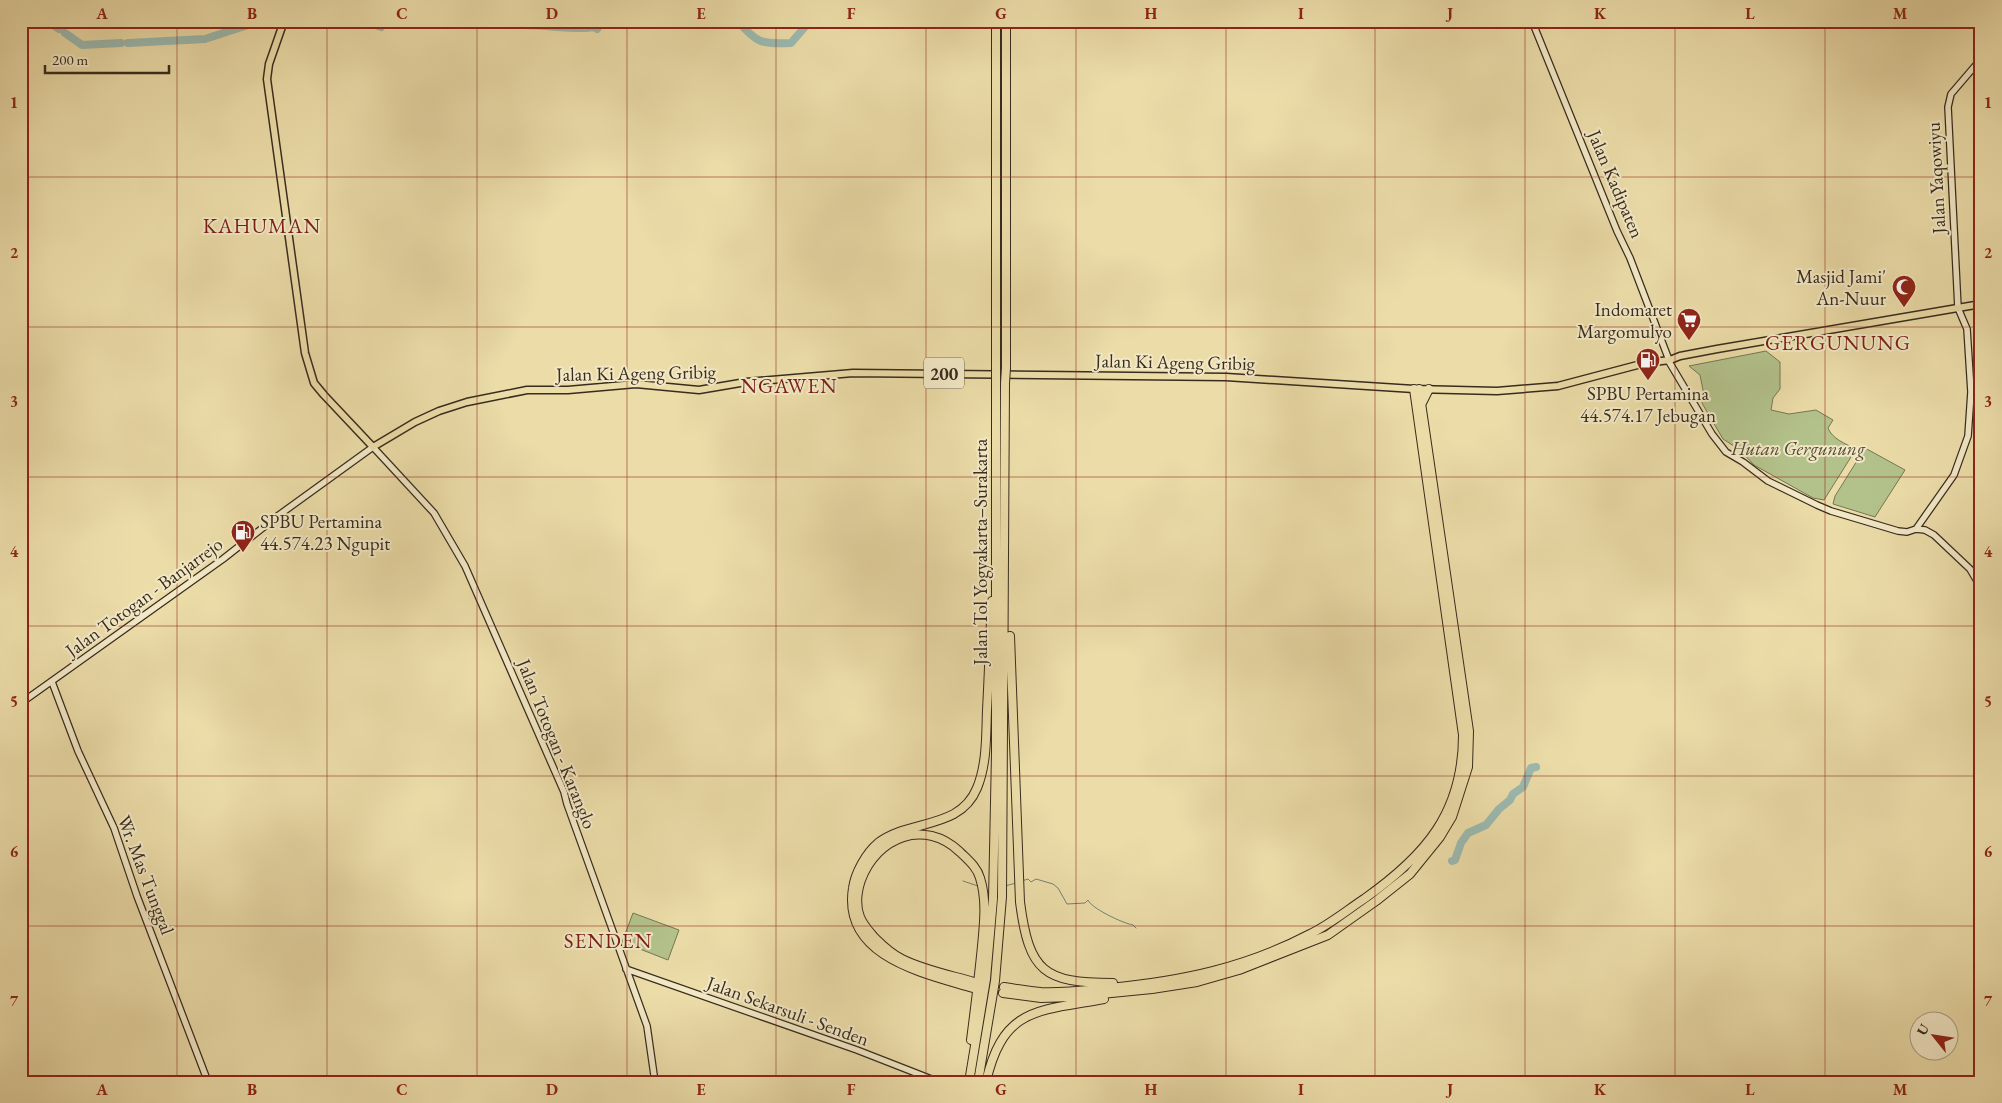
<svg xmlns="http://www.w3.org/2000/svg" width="2002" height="1103" font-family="'EB Garamond',serif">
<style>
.green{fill:#b3c28b;stroke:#767754}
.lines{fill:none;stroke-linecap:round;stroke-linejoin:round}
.stream{stroke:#738176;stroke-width:1}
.river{stroke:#9bbab0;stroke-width:8}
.secondary-casing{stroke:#382c1e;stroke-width:8}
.primary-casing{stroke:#382c1e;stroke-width:9}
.highway-casing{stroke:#382c1e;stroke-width:10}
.secondary{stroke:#f2e8c6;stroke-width:5.5}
.primary{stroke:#ebdca8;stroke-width:6}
.highway{stroke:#ebdca8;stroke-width:8}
.highway-bridge-casing{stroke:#382c1e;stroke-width:10;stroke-linecap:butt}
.highway-bridge{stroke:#ebdca8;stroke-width:8}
.grid{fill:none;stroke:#8f2418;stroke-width:1;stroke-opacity:0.55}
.labels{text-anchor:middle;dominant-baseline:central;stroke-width:4;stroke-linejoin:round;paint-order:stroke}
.shield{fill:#f2e8c6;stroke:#706450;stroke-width:1}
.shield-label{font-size:18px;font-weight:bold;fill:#382c1e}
.street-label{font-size:19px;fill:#382c1e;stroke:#f2e8c6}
.poi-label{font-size:19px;fill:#382c1e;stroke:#f2e8c6;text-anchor:end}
.park-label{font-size:19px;font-style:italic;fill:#514a34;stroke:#f2e8c6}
.quarter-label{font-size:21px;letter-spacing:1px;fill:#7a1f14;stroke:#f2e8c6}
.neatline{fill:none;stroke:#8f2418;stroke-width:2}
.grid-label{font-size:16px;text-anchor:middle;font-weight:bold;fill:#8f2418}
</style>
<rect width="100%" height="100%" fill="#ebdca8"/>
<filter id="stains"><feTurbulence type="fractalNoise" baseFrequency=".004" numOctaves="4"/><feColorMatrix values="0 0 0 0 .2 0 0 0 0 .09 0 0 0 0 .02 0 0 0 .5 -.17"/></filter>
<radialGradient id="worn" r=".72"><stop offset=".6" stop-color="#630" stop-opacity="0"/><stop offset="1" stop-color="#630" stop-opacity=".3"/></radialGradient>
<path class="green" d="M1766 351 1780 362V389L1773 398 1771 410 1789 414 1816 410 1833 420 1828 428C1832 439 1846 444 1856 449L1824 500 1813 498 1754 465 1740 450 1723 439 1703 405 1701 400 1704 395 1700 375 1689 366Z
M1865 448 1905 470 1875 517 1833 504 1835 496Z
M633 913 679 930 668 960 622 942Z"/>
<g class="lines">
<path class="stream" d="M238 551 243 547
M55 683 113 641
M25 704 52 685
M963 881 978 886
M1022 881 1028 879 1031 882 1036 879 1053 884 1058 888 1067 904 1085 903 1088 900C1091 908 1122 923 1133 925L1136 928
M1005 886 1016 883"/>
<path class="river" d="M47 21 59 29
M365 21 381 27 383 21
M499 21C515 27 529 24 546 26 562 27 577 30 593 27L597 29 601 23 610 21
M738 21C757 44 762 44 791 43L810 21
M65 33 82 45 121 43
M128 43 205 39 260 21
M1452 861 1455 860 1461 843 1468 833 1486 825 1499 809 1510 800 1513 794 1523 787 1531 768 1536 767"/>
<defs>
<path id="secondary" d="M1532 21 1617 231 1630 258 1669 360
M1981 59 1951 94 1948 107 1958 308 1967 329 1971 392 1968 436 1954 475 1916 529 1925 530 1934 535 1970 569 1977 581 1981 592
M1668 360 1712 434 1726 452 1743 462 1768 481 1817 505 1831 511 1898 531 1907 532 1916 529
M52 682 78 751 114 828 137 896 208 1082
M21 703 223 559 279 515 373 447 434 513 465 566 564 792 567 804 647 1026 655 1082
M626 969 857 1050 939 1082"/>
<path id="primary" d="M284 21 269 64 267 79 305 353 314 383 324 395 373 447 415 422 439 411 467 402 527 390H568L636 384 699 390 746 382 853 373 1226 377 1414 389 1497 391 1558 386 1645 363 1670 360 1680 356 1717 349 1981 304"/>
<path id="highway" d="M1006 368V21
M996 369V21
M1422 403 1429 389
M1010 636 1020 902C1029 972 1044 983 1113 983
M1004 987C1016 989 1029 991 1041 992 1064 993 1087 990 1109 988 1182 981 1245 968 1310 934 1329 925 1346 911 1364 899 1425 856 1463 813 1463 735L1414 389
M973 988C924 973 842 957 853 888 855 873 866 853 878 843 909 819 960 830 977 788 987 764 986 736 987 710 989 674 990 637 992 601
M1003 993 1041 998 1071 997 1152 989 1197 982 1239 970 1328 935 1376 901 1410 874 1440 837 1452 817 1468 767 1469 731 1419 389
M971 1040C975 1009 979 977 982 946 984 924 987 900 980 878 977 867 968 860 960 852 924 818 877 837 861 880 857 892 855 904 860 917 863 925 869 931 875 938 883 946 892 954 902 959 924 970 950 975 974 982
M969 1082 986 979 993 899 996 753V383
M978 1082 995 981 1002 897 1005 383
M986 1082C1003 1007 1038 1011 1104 999"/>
</defs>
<use href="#secondary" class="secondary-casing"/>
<use href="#primary" class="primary-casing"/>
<use href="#highway" class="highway-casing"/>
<use href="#secondary" class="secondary"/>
<use href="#primary" class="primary"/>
<use href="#highway" class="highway"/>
<defs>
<path id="highway-bridge" d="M996 369V383
M1005 383 1006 368"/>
</defs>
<use href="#highway-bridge" class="highway-bridge-casing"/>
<use href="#highway-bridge" class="highway-bridge"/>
</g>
<path class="grid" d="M177 21V1082M327 21V1082M477 21V1082M627 21V1082M776 21V1082M926 21V1082M1076 21V1082M1226 21V1082M1375 21V1082M1525 21V1082M1675 21V1082M1825 21V1082M21 177H1981M21 327H1981M21 477H1981M21 626H1981M21 776H1981M21 926H1981"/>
<defs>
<symbol id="mosque-pin" viewBox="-11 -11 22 30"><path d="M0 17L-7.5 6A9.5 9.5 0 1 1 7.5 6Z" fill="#8f2418" stroke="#f2e8c6"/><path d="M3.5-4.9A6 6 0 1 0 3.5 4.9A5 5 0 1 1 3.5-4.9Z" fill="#fff"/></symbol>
<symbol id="supermarket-pin" viewBox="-11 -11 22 30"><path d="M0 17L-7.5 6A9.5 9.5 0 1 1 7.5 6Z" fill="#8f2418" stroke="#f2e8c6"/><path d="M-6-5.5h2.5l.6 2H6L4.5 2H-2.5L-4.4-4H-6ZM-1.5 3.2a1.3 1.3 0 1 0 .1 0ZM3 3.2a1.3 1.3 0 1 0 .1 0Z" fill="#fff"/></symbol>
<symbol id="fuel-pin" viewBox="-11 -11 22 30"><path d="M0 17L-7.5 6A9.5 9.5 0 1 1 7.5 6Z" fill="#8f2418" stroke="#f2e8c6"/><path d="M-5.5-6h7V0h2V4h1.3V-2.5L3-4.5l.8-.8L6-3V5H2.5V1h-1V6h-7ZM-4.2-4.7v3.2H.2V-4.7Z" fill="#fff"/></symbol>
</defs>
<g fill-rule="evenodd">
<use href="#mosque-pin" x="1890" y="273" width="28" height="38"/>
<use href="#supermarket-pin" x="1675" y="306" width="28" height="38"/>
<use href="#fuel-pin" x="1634" y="346" width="28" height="38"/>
<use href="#fuel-pin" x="229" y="518" width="28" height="38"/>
</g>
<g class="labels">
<rect class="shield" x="924" y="357.5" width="40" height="31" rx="4"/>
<g class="shield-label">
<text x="944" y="373">200</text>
</g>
<g class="street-label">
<text transform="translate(1936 178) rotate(-93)">Jalan Yaqowiyu</text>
<text transform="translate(1616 184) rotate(67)">Jalan Kadipaten</text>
<text transform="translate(1175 362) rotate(1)">Jalan Ki Ageng Gribig</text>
<text transform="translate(636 373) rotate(-1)">Jalan Ki Ageng Gribig</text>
<text transform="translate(980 552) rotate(-90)">Jalan Tol Yogyakarta–Surakarta</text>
<text transform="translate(144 597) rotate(-36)">Jalan Totogan - Banjarrejo</text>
<text transform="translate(557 744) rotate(68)">Jalan Totogan - Karanglo</text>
<text transform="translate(146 875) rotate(69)">Wr. Mas Tunggal</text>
<text transform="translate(788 1011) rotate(20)">Jalan Sekarsuli - Senden</text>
</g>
<g class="poi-label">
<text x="1886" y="276">Masjid Jami'<tspan x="1886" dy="22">An-Nuur</tspan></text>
<text x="1672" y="309">Indomaret<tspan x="1672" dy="22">Margomulyo</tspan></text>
<text x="1648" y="393" text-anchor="middle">SPBU Pertamina<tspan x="1648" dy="22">44.574.17 Jebugan</tspan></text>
<text x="260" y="521" text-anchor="start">SPBU Pertamina<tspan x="260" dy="22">44.574.23 Ngupit</tspan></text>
</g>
<g class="park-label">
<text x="1798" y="448">Hutan Gergunung</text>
</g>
<g class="quarter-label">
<text x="262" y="225">KAHUMAN</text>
<text x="1838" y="342">GERGUNUNG</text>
<text x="789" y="385">NGAWEN</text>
<text x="608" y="940">SENDEN</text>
</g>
</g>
<rect width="2002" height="1103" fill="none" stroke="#ebdca8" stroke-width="55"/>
<g transform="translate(1934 1036) rotate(300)"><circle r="24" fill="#f2e8c6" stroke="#a89d83"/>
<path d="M0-4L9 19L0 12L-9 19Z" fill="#8f2418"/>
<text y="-8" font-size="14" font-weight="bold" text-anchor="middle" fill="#382c1e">U</text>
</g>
<path d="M45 65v8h124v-8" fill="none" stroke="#382c1e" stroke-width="2.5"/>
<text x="52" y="65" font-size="15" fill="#382c1e" stroke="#f2e8c6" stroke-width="4" paint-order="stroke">200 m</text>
<rect x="28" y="28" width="1946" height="1048" class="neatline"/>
<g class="grid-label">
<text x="102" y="19">A</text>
<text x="252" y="19">B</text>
<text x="402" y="19">C</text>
<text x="552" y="19">D</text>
<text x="701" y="19">E</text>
<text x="851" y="19">F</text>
<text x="1001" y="19">G</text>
<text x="1151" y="19">H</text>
<text x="1301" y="19">I</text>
<text x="1450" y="19">J</text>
<text x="1600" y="19">K</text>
<text x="1750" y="19">L</text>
<text x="1900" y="19">M</text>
<text x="14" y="108">1</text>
<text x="1988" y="108">1</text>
<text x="14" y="258">2</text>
<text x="1988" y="258">2</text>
<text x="14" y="407">3</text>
<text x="1988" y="407">3</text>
<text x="14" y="557">4</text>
<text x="1988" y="557">4</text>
<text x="14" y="707">5</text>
<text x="1988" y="707">5</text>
<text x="14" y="857">6</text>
<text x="1988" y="857">6</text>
<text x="14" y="1006">7</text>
<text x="1988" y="1006">7</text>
<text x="102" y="1095">A</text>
<text x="252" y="1095">B</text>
<text x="402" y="1095">C</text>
<text x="552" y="1095">D</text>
<text x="701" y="1095">E</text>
<text x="851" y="1095">F</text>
<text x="1001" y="1095">G</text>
<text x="1151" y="1095">H</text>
<text x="1301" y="1095">I</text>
<text x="1450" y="1095">J</text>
<text x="1600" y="1095">K</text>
<text x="1750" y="1095">L</text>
<text x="1900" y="1095">M</text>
</g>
<rect width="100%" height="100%" filter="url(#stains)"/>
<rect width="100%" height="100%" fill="url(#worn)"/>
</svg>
